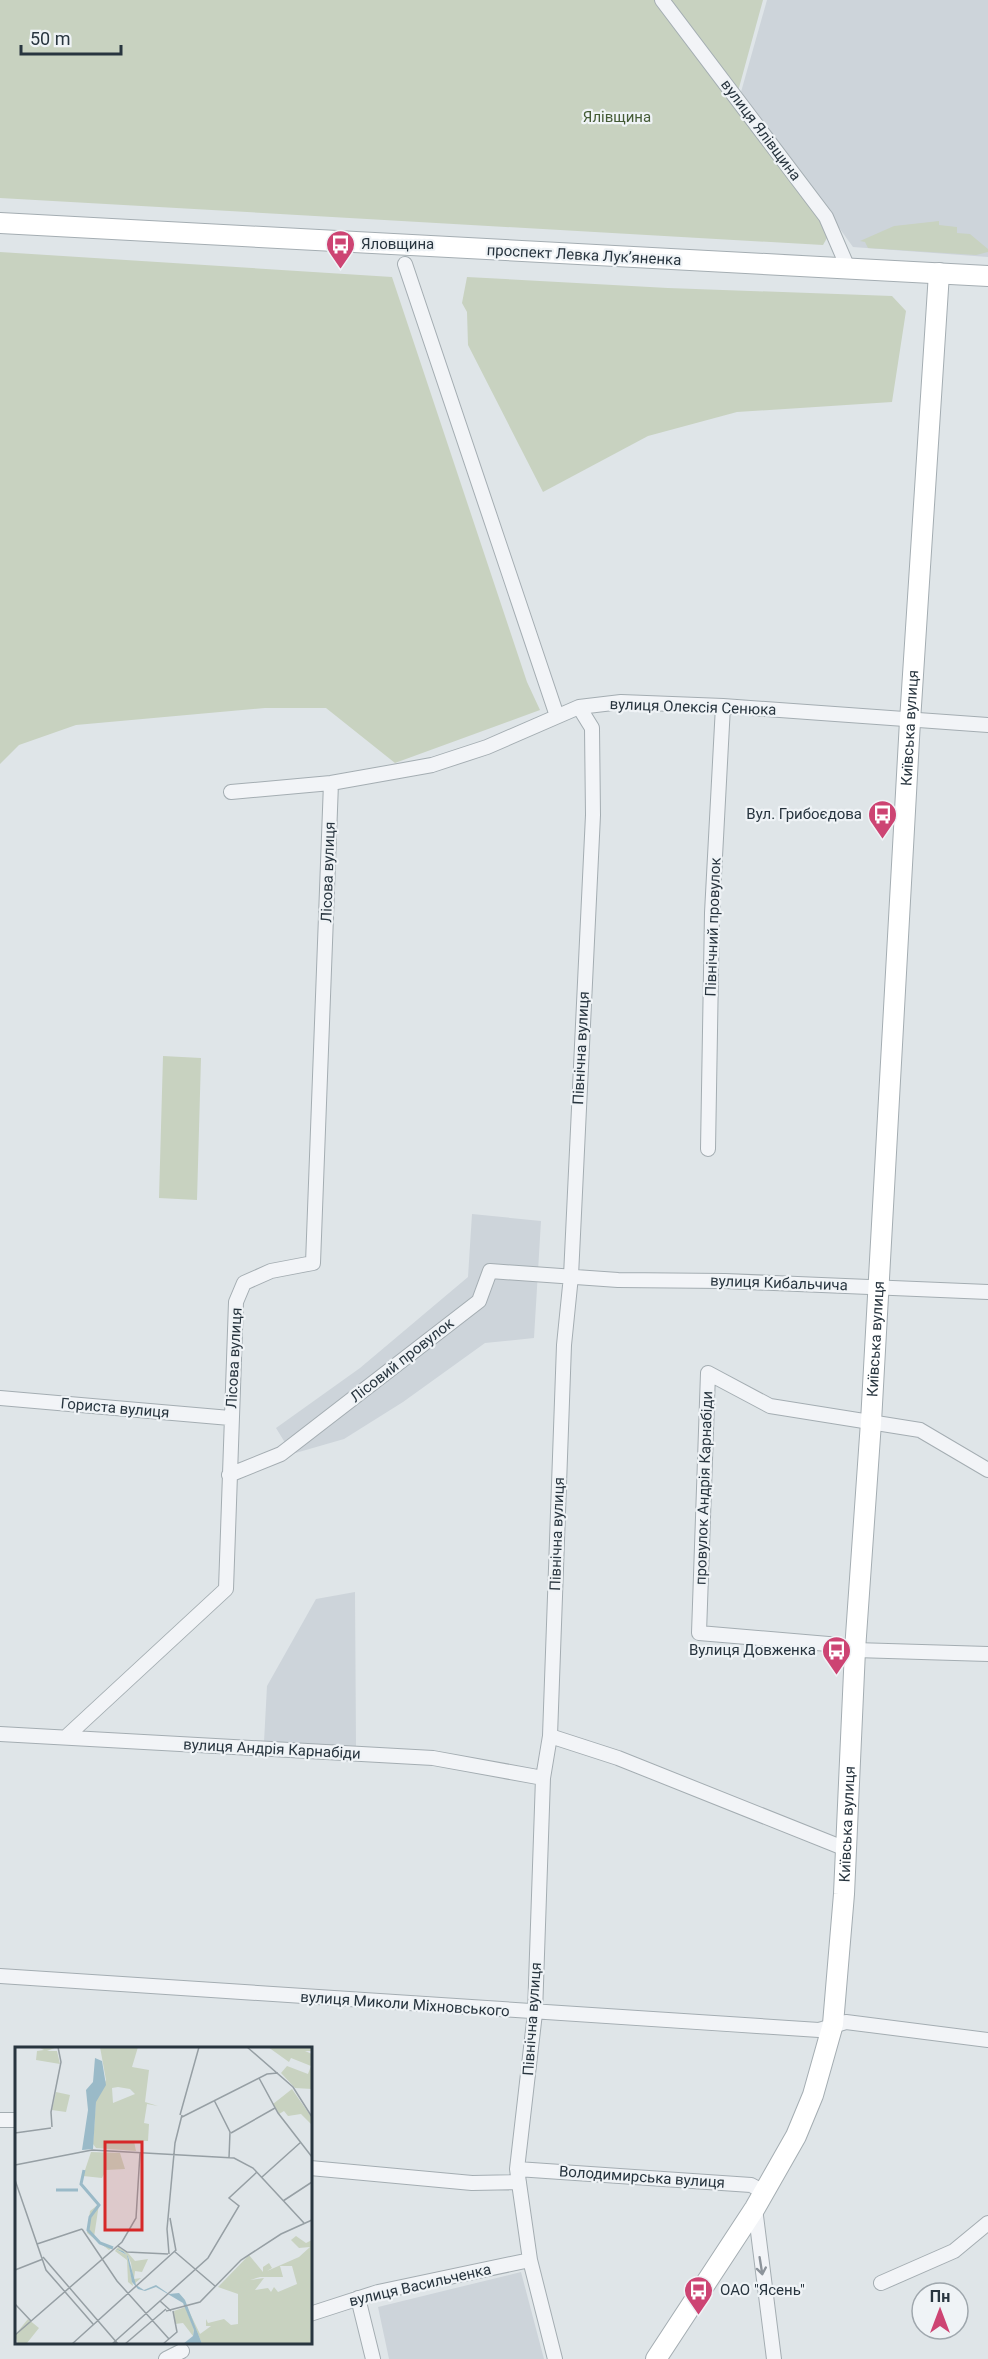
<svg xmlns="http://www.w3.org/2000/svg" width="988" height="2359" font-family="Roboto,sans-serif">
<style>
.built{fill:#cdd4da}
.green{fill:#c8d2c0}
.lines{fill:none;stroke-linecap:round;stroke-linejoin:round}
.street-casing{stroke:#a4adb2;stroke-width:16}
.secondary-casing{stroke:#a4adb2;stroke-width:22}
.street{stroke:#f2f4f7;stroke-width:14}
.secondary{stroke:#fff;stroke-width:20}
.oneway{stroke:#8d949b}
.labels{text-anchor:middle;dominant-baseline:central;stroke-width:4.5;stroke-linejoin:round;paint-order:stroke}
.park-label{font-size:15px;fill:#445b35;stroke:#eff3f6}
.street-label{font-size:15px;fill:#28353f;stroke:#eff3f6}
.poi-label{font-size:15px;fill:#28353f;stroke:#eff3f6;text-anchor:start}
.inset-river{fill:none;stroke:#9abac8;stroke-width:3}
.inset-road{fill:none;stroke:#969fa4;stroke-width:1.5}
.view{fill:#d62828;fill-opacity:0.15;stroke:#d62828;stroke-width:3}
.inset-edge{fill:none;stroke:#28353f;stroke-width:3}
</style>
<rect width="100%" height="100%" fill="#dfe5e8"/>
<path class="built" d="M767 0H988V257L853 247 741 92Z
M472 1214 541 1221 534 1338 485 1343 403 1402 344 1439 292 1454 276 1428 360 1368 468 1277Z
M355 1592 356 1746 264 1742 267 1686 316 1599Z
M521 2272 544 2359H389L378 2307Z"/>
<path class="green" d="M0 0H763L734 106 831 231 823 245 0 198Z
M939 221V225L957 227V233L970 234 988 249V252L976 255 868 248 865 242 860 241 894 226Z
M0 252 392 277 527 682 540 710 395 763 326 708H265L76 725 19 745 0 764Z
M467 277 668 288 892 296 906 311 892 402 737 412 648 436 543 492 468 345 467 312 462 303Z
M163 1056 201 1058 197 1200 159 1198Z"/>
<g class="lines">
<defs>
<path id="street" d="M662 0 826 217 848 268
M405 264 557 716
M231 792 331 783 432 765 487 747 579 707 621 702 723 706 988 725
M708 1149 712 913 723 706
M708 1373 699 1633 840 1645
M708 1373 770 1406 920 1430 988 1470
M0 1398 230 1418
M229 1475 281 1454 479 1301 490 1271 618 1280 725 1281 988 1292
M855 1650 988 1654
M0 1734 433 1758 543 1778
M550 1736 618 1758 846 1849
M66 1737 226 1589 236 1302 244 1283 271 1271 313 1263 331 783
M0 1976 819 2030 846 2022 988 2040
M0 2120H16
M310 2168 472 2183 519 2182
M517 2169 751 2185 764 2192
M755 2208 774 2359
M881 2283 954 2251 988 2223
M358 2298 373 2359
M310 2314 378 2292 530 2260
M166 2359 182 2351
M555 2359 530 2260 517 2169 535 2013 543 1778 550 1736 564 1345 571 1276 593 815 592 728 579 707"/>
<g id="secondary">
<path d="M0 223 988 276"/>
<path id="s1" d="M656 2359 755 2208 796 2136 813 2095 833 2024 844 1894 855 1650 871 1422 910 721 939 273"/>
</g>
</defs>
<use href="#street" class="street-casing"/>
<use href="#secondary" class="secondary-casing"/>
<use href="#street" class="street"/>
<use href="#secondary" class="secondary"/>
</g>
<defs><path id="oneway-shaft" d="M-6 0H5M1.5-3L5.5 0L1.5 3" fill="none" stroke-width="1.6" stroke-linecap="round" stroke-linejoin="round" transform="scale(1.5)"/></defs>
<use class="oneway" href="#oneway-shaft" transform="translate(761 2266) rotate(81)"/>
<defs>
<symbol id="bus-pin" viewBox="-11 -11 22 30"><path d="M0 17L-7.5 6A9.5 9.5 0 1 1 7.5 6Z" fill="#cd4473" stroke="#eff3f6"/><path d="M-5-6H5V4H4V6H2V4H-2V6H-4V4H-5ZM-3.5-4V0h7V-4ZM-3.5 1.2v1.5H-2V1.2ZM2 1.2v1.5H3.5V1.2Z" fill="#fff"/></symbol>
</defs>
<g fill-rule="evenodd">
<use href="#bus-pin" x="324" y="228" width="33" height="45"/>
<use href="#bus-pin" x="866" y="798" width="33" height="45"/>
<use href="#bus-pin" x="820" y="1634" width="33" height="45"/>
<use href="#bus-pin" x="682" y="2274" width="33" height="45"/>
</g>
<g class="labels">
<g class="park-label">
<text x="617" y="117">Ялівщина</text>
</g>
<g class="street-label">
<text transform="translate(761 130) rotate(53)">вулиця Ялівщина</text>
<text transform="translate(584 255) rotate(3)">проспект Левка Лукʼяненка</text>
<text transform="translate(693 707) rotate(2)">вулиця Олексія Сенюка</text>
<text stroke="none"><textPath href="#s1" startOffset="1680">Київська вулиця</textPath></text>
<text transform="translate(328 872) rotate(-88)">Лісова вулиця</text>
<text transform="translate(713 927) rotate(-88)">Північний провулок</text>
<text transform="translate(581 1048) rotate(-87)">Північна вулиця</text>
<text transform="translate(779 1283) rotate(2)">вулиця Кибальчича</text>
<text stroke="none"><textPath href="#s1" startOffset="1068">Київська вулиця</textPath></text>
<text transform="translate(234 1358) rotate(-87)">Лісова вулиця</text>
<text transform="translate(402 1360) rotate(-38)">Лісовий провулок</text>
<text transform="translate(115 1408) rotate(5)">Гориста вулиця</text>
<text transform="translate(704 1488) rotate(-88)">провулок Андрія Карнабіди</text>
<text transform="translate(557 1534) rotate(-88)">Північна вулиця</text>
<text transform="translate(272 1749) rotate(3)">вулиця Андрія Карнабіди</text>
<text stroke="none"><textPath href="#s1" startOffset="582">Київська вулиця</textPath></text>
<text transform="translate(405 2004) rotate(4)">вулиця Миколи Міхновського</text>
<text transform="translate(532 2019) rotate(-86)">Північна вулиця</text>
<text transform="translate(642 2177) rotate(4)">Володимирська вулиця</text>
<text transform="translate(420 2285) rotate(-13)">вулиця Васильченка</text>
</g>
<g class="poi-label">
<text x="361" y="244">Яловщина</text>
<text x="862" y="814" text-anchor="end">Вул. Грибоєдова</text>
<text x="816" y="1650" text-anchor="end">Вулиця Довженка</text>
<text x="720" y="2290">ОАО "Ясень"</text>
</g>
</g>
<g transform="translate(15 2047)">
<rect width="297" height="297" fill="#dfe5e8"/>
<path d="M23 0H42L32 4H42L45 17 21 13 22 4 29 3ZM85 0H123L117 20 134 23 130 55 143 59 132 57 129 76 134 77 133 94H119L121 104 81 101 78 97 81 53 91 33ZM103 40 115 42 120 47 98 56 97 41ZM253 0H297V4H290L297 7V42L280 41 266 26 272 19 293 27 296 19 276 11 274 15ZM277 42 297 71V78L286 67 273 69 269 64 264 67 258 57ZM41 45 55 48 51 65 37 63ZM76 105 105 106 110 122 91 123 87 131 68 129ZM84 157 79 190 91 200H98L94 203 72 186 75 164ZM281 189 291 196 297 193V297H187L172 260 185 287 196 279H191V272L193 276 209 272 216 278 223 277V247L203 240 234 208 248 225V220L254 216 257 221 252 224 284 210 295 200 284 201 276 193ZM265 219H277L282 237 263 245 259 240 256 245 253 241 240 243 249 231 235 233 245 230H268ZM103 200 113 206 120 214 133 212 127 225 120 224 119 232 126 231 119 237 116 216 113 209 108 204 102 203 112 208 118 239 113 235 112 213 100 204ZM170 260 179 282 178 289 168 276 160 277 159 264ZM13 272 24 281 12 296 3 297 0 288Z" fill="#c8d2c0" fill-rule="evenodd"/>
<path d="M80 11 87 14 91 38 81 55 78 102 67 103 73 63 71 43 78 35ZM101 202 108 204 113 209 121 238 129 243 141 238 154 247 164 246 170 253 187 297H168L178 289 179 283 168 256 141 240 130 244 123 242 117 235 112 208Z" fill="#9abac8"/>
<path class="inset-river" d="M69 123 66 137 84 158 75 170 73 183 85 196 98 201M41 143H63"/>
<path class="inset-road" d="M232 0 278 40 297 70M244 31 263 66 297 110M199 53 215 85 214 111M165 68 184 0M167 70 252 27 263 26M37 80 36 65 46 15 43 0M0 86 36 81M216 86 260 61M0 118 77 103 219 111 238 121 289 176M247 130 286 95M0 133 31 223 78 277M268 154 297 135M155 171 161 204M67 182 102 234 154 292M22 197 67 182M103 199 112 205 153 207M159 204 200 239M154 207 152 182 160 96 167 68M28 210 103 297M0 223 28 212M145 254 193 211 224 159 214 151 242 125M0 257 16 274M151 264 185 255 226 213 266 187 297 173M0 288 107 195 121 171 125 106M57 297 161 203M97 297 145 254 156 264M110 297 151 262M148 297 162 285 158 264"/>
<path class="view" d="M90 95H127V183H90Z"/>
<rect width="297" height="297" class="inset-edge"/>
</g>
<g transform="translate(940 2311)"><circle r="28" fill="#eff3f6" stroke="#9fa7ad" stroke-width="1.5"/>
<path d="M0-4.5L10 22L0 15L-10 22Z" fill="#cd4473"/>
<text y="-9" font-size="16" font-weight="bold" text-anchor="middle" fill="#28353f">Пн</text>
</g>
<path d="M21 45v9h100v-9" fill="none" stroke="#28353f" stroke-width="3"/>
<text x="30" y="45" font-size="18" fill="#28353f" stroke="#eff3f6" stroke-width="4.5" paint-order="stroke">50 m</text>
</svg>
